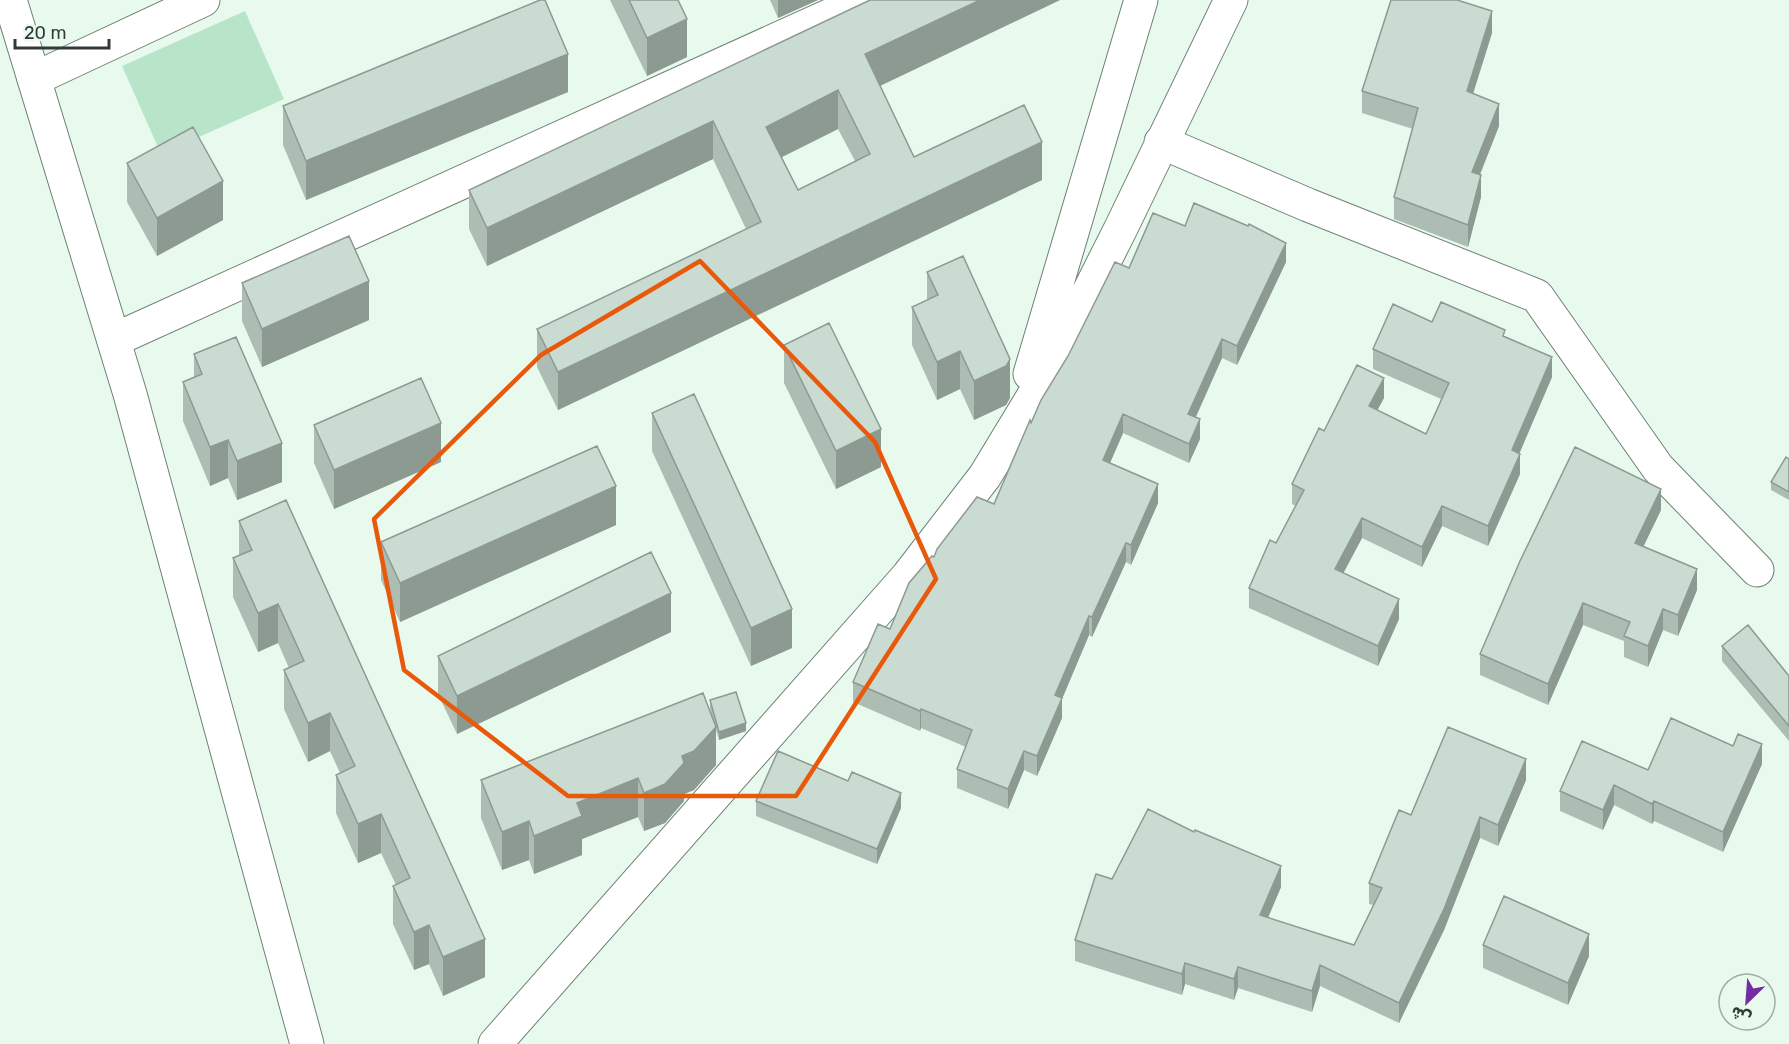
<svg xmlns="http://www.w3.org/2000/svg" width="1789" height="1044" font-family="Rubik,'Noto Naskh Arabic',sans-serif">
<style>
.green{fill:#b8e5ca}
.lines{fill:none;stroke-linecap:round;stroke-linejoin:round}
.minor-casing{stroke:#6f8075;stroke-width:35}
.secondary-casing{stroke:#6f8075;stroke-width:35}
.minor{stroke:#fff;stroke-width:33}
.secondary{stroke:#fff;stroke-width:33}
.wall{fill:#aebdb4;fill-rule:evenodd}
.shaded-wall{fill:#8d9a92}
.building{fill:#cadcd1;stroke:#8d9a92;stroke-width:1.5;fill-rule:evenodd}
.marked{fill:none;stroke:#e8590c;stroke-width:4.5;stroke-linejoin:round}
</style>
<rect width="100%" height="100%" fill="#e8faee"/>
<path class="green" d="M245 11 284 99 161 154 122 66Z"/>
<g class="lines">
<defs>
<path id="minor" d="M34 79 203 0
M1161 142 1308 205 1537 296 1658 468 1757 570
M114 340 864 0
M1030 374 1141 0
M495 1044 908 576 985 476 1051 367 1121 228 1231 0"/>
<path id="secondary" d="M10 0 130 394 307 1044"/>
</defs>
<use href="#minor" class="minor-casing"/>
<use href="#secondary" class="secondary-casing"/>
<use href="#minor" class="minor"/>
<use href="#secondary" class="secondary"/>
</g>
<path class="wall" d="M610 0H678L687 57 647 76Z
M770 0H818L778 18Z
M870 0H1060L880 86 914 157 1042 180 558 410 537 367V329L746 229 713 159 487 266 469 229V190ZM838 129 855 161 798 190 782 157Z
M1492 33 1473 93 1499 126 1480 175 1481 197 1468 247 1394 219V197L1413 129 1362 113V91Z
M568 92 306 200 283 145V106Z
M127 163 223 220 157 256 127 202Z
M1185 226 1286 262 1237 365 1222 358 1196 417 1200 439 1189 463 1123 433 1110 463 1158 503 1131 565 1126 562 1092 637 1089 635 1062 699V718L1037 776 1024 770 1008 809 957 788V769L966 747 921 728 920 731 853 702V682L890 629 934 557 994 504 1031 423 1129 268Z
M927 272 1010 398 1006 405 974 420 960 389 937 400 912 345V307L927 300Z
M242 283 369 320 262 367 242 321Z
M1432 322 1505 337 1552 377 1519 454 1520 474 1488 546 1442 526 1422 567 1362 538 1343 573 1399 619 1378 666 1249 608V588L1276 543 1296 506 1292 504V484L1324 431 1384 398 1377 410 1426 434 1441 399 1373 369V349Z
M784 345 881 467 836 489 784 383Z
M194 354 282 482 237 500 228 478 210 486 183 421V382L194 378Z
M652 413 792 648 751 666 652 451Z
M314 425 441 462 334 509 314 463Z
M1789 459V500L1771 490V482Z
M1661 510 1643 547 1697 590 1678 636 1663 630 1648 667 1624 657V641L1583 625 1548 705 1480 675V654Z
M239 521 485 977 443 996 429 964 414 970 393 924V886L396 885 381 853 358 863 336 813V775L340 773 330 751 308 762 284 709V670L289 668 278 643 258 652 233 597V558L239 556Z
M616 525 400 622 381 580V542Z
M671 632 457 734 438 694V656Z
M1722 646 1789 676V741L1722 661Z
M710 700 746 731 719 740 716 730V765L694 790 684 794V801L665 823 644 831 638 817 582 839V855L534 874 529 860 502 870 481 818V780L712 717 710 708Z
M1762 764 1723 852 1654 821 1652 824 1614 805 1603 830 1560 811V791L1648 770Z
M1526 780 1498 846 1480 838 1444 930 1399 1023 1320 986 1312 1012 1238 988 1234 1000 1185 984 1182 995 1075 961V940L1112 879 1281 887 1268 918 1354 945 1373 905 1369 904V883L1411 815Z
M756 801 901 808 877 864 756 816Z
M1483 945 1589 956 1568 1005 1483 968Z"/>
<path class="shaded-wall" d="M778 0H818L778 18Z
M980 0H1060L865 93V54Z
M1492 11V33L1467 113V91Z
M687 19V57L647 76V38Z
M568 54V92L306 200V161Z
M838 90V129L766 165V127Z
M1499 104V126L1472 194V172Z
M713 121V159L487 266V228Z
M1042 142V180L558 410V372Z
M1481 175V197L1468 247V225Z
M223 181V220L157 256V218Z
M1286 243V262L1237 365V346Z
M369 281V320L262 367V329Z
M1222 339V358L1188 434V414Z
M960 351V389L937 400V362Z
M1552 357V377L1514 466 1520 454V474L1488 546V526L1512 450Z
M1010 359V398L1006 405 974 420V381Z
M1384 378V398L1369 426V406Z
M1123 414V433L1103 479V460Z
M1200 419V439L1189 463V444Z
M441 423V462L334 509V470Z
M881 429V467L836 489V451Z
M228 440V478L210 486V447Z
M282 443V482L237 500V461Z
M1158 484V503L1131 565V545Z
M616 486V525L400 622V583Z
M1661 489V510L1635 564V543Z
M1442 506V526L1422 567V547Z
M1362 518V538L1335 589V569Z
M1126 543V562L1092 637V617Z
M1697 569V590L1678 636V615Z
M671 593V632L457 734V696Z
M1399 599V619L1378 666V646Z
M1583 603V625L1548 705V684Z
M278 604V643L258 652V613Z
M792 609V648L751 666V628Z
M1663 609V630L1648 667V646Z
M1089 616V635L1062 699V718L1037 776V756L1055 695Z
M921 709V728L920 731V711Z
M330 713V751L308 762V723Z
M746 723V731L719 740V732Z
M716 727V765L694 790 684 794V801L665 823 644 831V793L682 756Z
M1762 744V764L1723 852V832Z
M1024 751V770L1008 809V789Z
M1526 759V780L1498 846V825Z
M638 778V817L582 839V855L534 874V836L577 803Z
M1614 785V805L1603 830V810Z
M901 793V808L877 864V849Z
M1654 801V821L1652 824V804Z
M381 814V853L358 863V824Z
M1480 817V838L1444 930 1399 1023V1003Z
M529 821V860L502 870V832Z
M1281 866V887L1260 936V915Z
M429 925V964L414 970V932Z
M1589 934V956L1568 1005V983Z
M485 939V977L443 996V957Z
M1185 963V984L1182 995V974Z
M1320 965V986L1312 1012V991Z
M1238 967V988L1234 1000V979Z"/>
<path class="building" d="M540 0H545L568 54 306 161 283 106Z
M629 0H678L687 19 647 38Z
M870 0H980L865 54 914 157 1024 105 1042 142 558 372 537 329 761 222 713 121 487 228 469 190ZM838 90 870 154 798 190 766 127Z
M1391 0H1457L1492 11 1467 91 1499 104 1472 172 1481 175 1468 225 1394 197 1418 108 1362 91Z
M193 127 223 181 157 218 127 163Z
M1194 203 1248 226 1249 224 1286 243 1237 346 1222 339 1188 414 1200 419 1189 444 1123 414 1103 460 1158 484 1131 545 1126 543 1092 617 1089 616 1055 695 1062 698 1037 756 1024 751 1008 789 957 769 972 730 921 709 920 711 853 682 878 624 890 629 909 583 932 556 934 557 937 549 977 497 994 504 1030 420 1031 423 1041 400 1068 356 1115 262 1129 268 1153 213 1185 226Z
M349 236 369 281 262 329 242 283Z
M963 256 1010 359 1006 366 974 381 960 351 937 362 912 307 938 295 927 272Z
M1441 302 1505 330 1503 336 1552 357 1512 450 1520 454 1488 526 1442 506 1422 547 1362 518 1335 569 1399 599 1378 646 1249 588 1270 540 1276 543 1304 490 1292 484 1319 428 1324 431 1357 365 1384 378 1369 406 1426 434 1449 383 1373 349 1393 304 1432 322Z
M829 323 881 429 836 451 784 345Z
M236 337 282 443 237 461 228 440 210 447 183 382 202 374 194 354Z
M421 378 441 423 334 470 314 425Z
M694 394 792 609 751 628 652 413Z
M597 446 616 486 400 583 381 542Z
M1575 447 1661 489 1635 543 1697 569 1678 615 1663 609 1648 646 1624 636 1630 622 1583 603 1548 684 1480 654 1520 561Z
M1786 457 1789 459V492L1771 482Z
M286 500 485 939 443 957 429 925 414 932 393 886 410 878 381 814 358 824 336 775 355 766 330 713 308 723 284 670 304 661 278 604 258 613 233 558 252 550 239 521Z
M651 552 671 593 457 696 438 656Z
M1748 625 1789 676V726L1722 646Z
M736 692 746 723 719 732 710 700Z
M703 693 716 727 694 751 682 756 684 763 665 784 644 793 638 778 577 803 582 816 534 836 529 821 502 832 481 780Z
M1671 718 1733 746 1738 734 1762 744 1723 832 1654 801 1652 804 1614 785 1603 810 1560 791 1582 741 1648 770Z
M1448 727 1526 759 1498 825 1480 817 1444 909 1399 1003 1320 965 1312 991 1238 967 1234 979 1185 963 1182 974 1075 940 1096 874 1112 879 1148 809 1194 832 1195 830 1281 866 1260 915 1354 945 1382 888 1369 883 1399 810 1411 815Z
M778 751 848 781 852 772 901 793 877 849 756 801Z
M1504 896 1589 934 1568 983 1483 945Z"/>
<path class="marked" d="M700 261 875 442 936 579 796 796H568L404 670 374 519 541 355Z"/>
<g transform="translate(1747 1002) rotate(205)"><circle r="28" fill="#e8faee" stroke="#a0ada4" stroke-width="1.5"/>
<path d="M0-4.5L10 22L0 15L-10 22Z" fill="#732da1"/>
<text y="-9" font-size="16" font-weight="bold" text-anchor="middle" fill="#333a36">ش</text>
</g>
<path d="M15 39v9h94v-9" fill="none" stroke="#333a36" stroke-width="3"/>
<text x="24" y="39" font-size="18" fill="#333a36" stroke="#e8faee" stroke-width="4.5" paint-order="stroke">20 m</text>
</svg>
